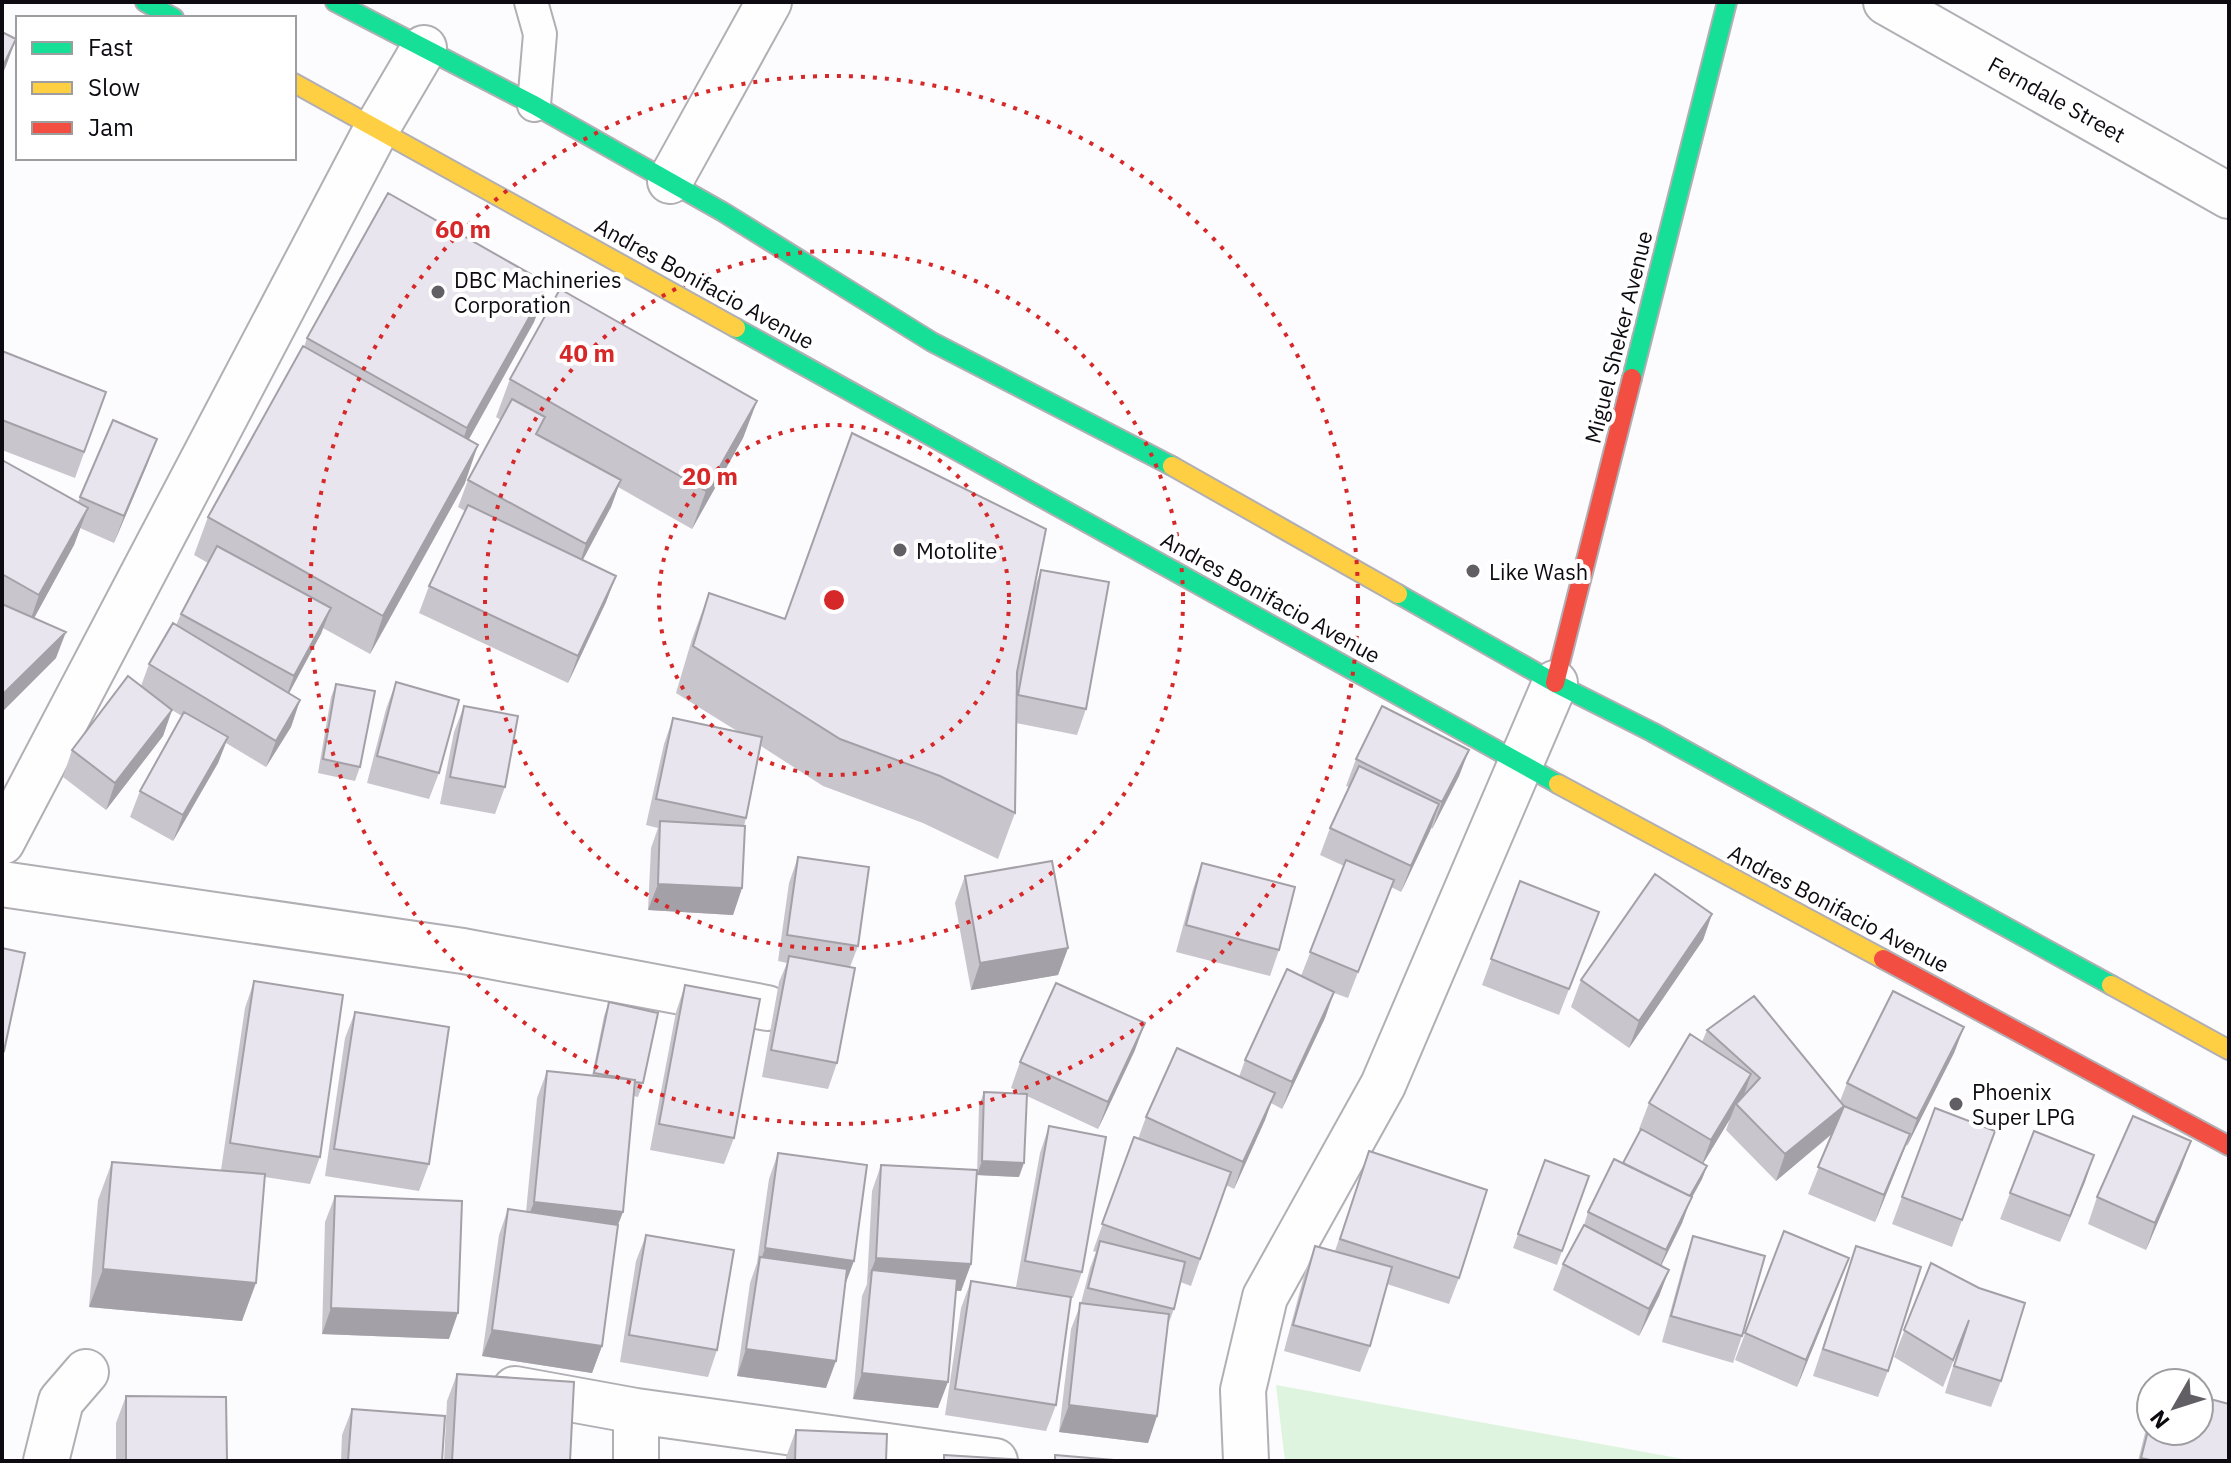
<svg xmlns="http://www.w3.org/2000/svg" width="2231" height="1463" font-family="'IBM Plex Sans',sans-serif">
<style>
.green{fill:#def4de}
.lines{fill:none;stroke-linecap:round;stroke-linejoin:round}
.lane-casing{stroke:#b1afb4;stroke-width:36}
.street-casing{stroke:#b1afb4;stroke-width:48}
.fast-casing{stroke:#b1afb4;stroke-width:22}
.slow-casing{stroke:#b1afb4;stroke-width:22}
.jam-casing{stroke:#b1afb4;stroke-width:22}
.lane{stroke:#fffeff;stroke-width:32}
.street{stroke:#fffeff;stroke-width:44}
.fast{stroke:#16e098;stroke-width:18}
.slow{stroke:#ffcf43;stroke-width:18}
.jam{stroke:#f24e42;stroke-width:18}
.wall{fill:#c8c5cd}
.shaded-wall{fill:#a3a0a7}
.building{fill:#e9e5ee;stroke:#a3a0a7;stroke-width:2}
.ring{fill:none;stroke:#d62828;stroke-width:4;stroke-dasharray:4 8}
.poi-dot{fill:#615e64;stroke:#fff;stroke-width:3}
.labels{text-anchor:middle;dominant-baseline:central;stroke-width:8;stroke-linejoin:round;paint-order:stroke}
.street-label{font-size:22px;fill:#0d0a11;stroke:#fff}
.poi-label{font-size:22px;fill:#0d0a11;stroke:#fff;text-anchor:start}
.centre{fill:#d62828;stroke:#fff;stroke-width:4}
.ring-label{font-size:24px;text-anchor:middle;font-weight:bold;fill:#d62828;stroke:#fff;stroke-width:8;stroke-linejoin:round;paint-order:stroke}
</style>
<rect width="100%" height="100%" fill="#fcfbfe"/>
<path class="green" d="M1276 1385 1694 1461H1285Z"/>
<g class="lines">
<defs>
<path id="lane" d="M531 2 540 34 534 105"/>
<path id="street" d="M1886 2 2229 196
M670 181 769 2
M2 842 377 128 424 48
M2 884 463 951 767 1008
M515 1389 636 1411 995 1461
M46 1461 61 1401 86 1372
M636 1461V1411
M1246 1461 1243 1390 1265 1297 1383 1085 1555 683"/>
<path id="fast" d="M145 2 174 18
M335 2 534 105 723 212 932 342 1172 466
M736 328 1558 784
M1632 378 1727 2
M1398 594 1555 683 1652 732 2111 985"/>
<path id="slow" d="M294 83 736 328
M1172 466 1398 594
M1558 784 1883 959
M2111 985 2229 1050"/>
<path id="jam" d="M1555 683 1632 378
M1883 959 2229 1146"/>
</defs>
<use href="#lane" class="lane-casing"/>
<use href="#street" class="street-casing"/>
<use href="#fast" class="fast-casing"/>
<use href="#slow" class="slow-casing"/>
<use href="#jam" class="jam-casing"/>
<use href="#lane" class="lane"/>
<use href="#street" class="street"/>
<use href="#fast" class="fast"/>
<use href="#slow" class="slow"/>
<use href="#jam" class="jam"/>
</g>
<path class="wall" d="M548 284 534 322 468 440 465 483 370 654 323 628 289 694 300 700 291 727 266 767 226 743 218 763 173 841 130 817 140 791 182 716 172 710 163 736 106 810 63 777 72 750 141 686 149 664 176 625 181 614 208 563 194 555 208 517 304 347 307 338Z
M2 351 106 392 75 478 2 450Z
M510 379 757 401 743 438 692 529 618 487 611 507 582 560 616 576 606 602 568 683 419 613 429 586 465 511 458 507 468 480 501 420 496 417Z
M113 420 157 439 147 465 114 543 80 528 74 545 34 618 56 658 2 712V460L78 502Z
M1041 570 1086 709 1077 735 1016 723 1015 813 998 859 923 823 823 786 761 746 746 818 744 826 742 888 733 915 648 910 651 848 658 828 646 825 664 744 673 718 737 731 676 693 692 639 709 593 785 619 1034 589Z
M396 682 439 773 429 799 367 783 386 709Z
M336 684 360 767 355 781 318 773 331 697Z
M464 706 505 787 495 814 440 804 454 732Z
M1469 750 1459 776 1432 829 1431 828 1401 892 1391 887 1348 998 1334 993 1325 1018 1282 1109 1271 1103 1265 1120 1234 1189 1226 1185 1191 1286 1180 1282 1174 1309 1168 1325 1157 1416 1148 1443 1059 1432 1071 1329 1081 1303 1090 1268 1096 1252 1093 1251 1134 1137 1138 1139 1146 1117 1239 1077 1245 1060 1301 976 1344 866 1320 855 1330 828 1349 787 1346 786 1356 759Z
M798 857 858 946 850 967 837 1063 828 1089 762 1077 779 982 787 963 778 961 789 883Z
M1202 863 1279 950 1270 976 1176 952 1193 889Z
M965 876 1068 948 1058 975 971 990 955 903Z
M1520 881 1599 912 1559 1015 1482 985Z
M1712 914 1703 940 1629 1048 1571 1007 1581 980Z
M254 981 320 1157 310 1184 265 1177 242 1321 89 1307 98 1200 112 1162 234 1172 221 1170 245 1008Z
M685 985 734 1138 724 1164 650 1150 676 1012Z
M609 1002 643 1083 638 1097 634 1096 602 1346 592 1373 482 1356 499 1235 508 1209 526 1212 537 1098 547 1071 592 1076 604 1016Z
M355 1012 429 1164 419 1191 325 1176 345 1038Z
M1964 1027 1954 1053 1907 1146 1906 1145 1875 1222 1808 1194 1832 1134 1776 1181 1726 1130 1730 1119 1703 1163 1707 1166 1702 1179 1690 1201 1682 1223 1661 1266 1669 1270 1659 1296 1639 1336 1553 1290 1563 1264 1584 1225 1588 1212 1623 1163 1641 1130 1639 1129 1649 1103 1702 1042 1707 1030 1840 1101 1847 1083Z
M1135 1050 1098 1129 1027 1096 1019 1177 977 1175 979 1106 984 1092 1023 1094 1011 1088 1020 1062Z
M1935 1108 1995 1131 1952 1247 1892 1224Z
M1049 1126 1082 1272 1073 1298H1071L1056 1405 1046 1431 945 1415 961 1308 971 1281 1034 1291 1016 1287 1040 1153Z
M2034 1131 2094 1155 2060 1242 2000 1219Z
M2191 1141 2181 1168 2146 1250 2088 1224 2097 1197Z
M1369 1151 1459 1278 1449 1304 1387 1284 1370 1346 1360 1372 1284 1351 1305 1272 1315 1246 1335 1251Z
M778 1153 846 1284 826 1388 737 1376 750 1283 757 1263 769 1179Z
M1545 1160 1589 1176 1557 1265 1513 1248Z
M881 1165 971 1264 961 1291 956 1290 938 1408 853 1399 862 1296 867 1284 872 1191Z
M335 1196 449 1339 322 1334 325 1222Z
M1784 1231 1849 1258 1797 1387 1735 1360Z
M646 1235 717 1350 708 1377 620 1362 636 1261Z
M1693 1236 1742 1336 1733 1363 1662 1342 1684 1262Z
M1856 1246 1888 1371 1878 1397 1813 1376Z
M1931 1263 2001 1381 1991 1407 1945 1393 1959 1347 1943 1387 1894 1357Z
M457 1374 570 1461H444L447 1401Z
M126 1396 227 1461H116V1423Z
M352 1409 442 1461H341L342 1435Z
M2151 1409V1431L2229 1461H2138Z
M796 1430 886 1461H786V1457Z"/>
<path class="shaded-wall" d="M16 39 6 66 2 75V68Z
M548 284 534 322 454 466 467 428Z
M757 401 743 438 692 529 706 491Z
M157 439 147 465 114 543 124 516Z
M478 445 465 483 370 654 383 616Z
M621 480 611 507 577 571 586 544Z
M88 508 74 545 26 633 39 595Z
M616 576 606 602 568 683 578 656Z
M331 608 321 634 284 702 294 676Z
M66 632 56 658 2 712V695Z
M300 700 291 727 266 767 276 741Z
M172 710 163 736 106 810 115 783Z
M228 737 218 763 173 841 183 815Z
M1469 750 1459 776 1432 829 1442 802Z
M1439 804 1430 831 1401 892 1411 866Z
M658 884 742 888 733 915 648 910Z
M1712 914 1703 940 1629 1048 1639 1021Z
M1068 948 1058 975 971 990 980 963Z
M1334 992 1325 1018 1282 1109 1292 1082Z
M1145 1023 1135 1050 1098 1129 1108 1102Z
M1964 1027 1954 1053 1907 1146 1917 1119Z
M1751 1074 1742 1101 1736 1104 1730 1119 1701 1167 1711 1140Z
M1275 1093 1265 1120 1234 1189 1243 1162Z
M1844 1106 1834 1132 1776 1181 1785 1154Z
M1910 1134 1900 1160 1875 1222 1884 1195Z
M2191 1141 2181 1168 2146 1250 2155 1223Z
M2094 1155 2085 1182 2060 1242 2070 1216Z
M982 1161 1024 1163 1019 1177 977 1175Z
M1707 1166 1702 1179 1690 1201 1682 1223 1656 1276 1685 1205Z
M534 1202 623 1212 613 1238 524 1228Z
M765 1248 854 1261 844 1288 758 1269Z
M876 1258 971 1264 961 1291 871 1285 872 1270 866 1284Z
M1849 1258 1839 1284 1797 1387 1806 1360Z
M103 1269 256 1283 242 1321 89 1307Z
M1669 1270 1659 1296 1639 1336 1649 1309Z
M331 1308 458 1313 449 1339 322 1334Z
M492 1330 602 1346 592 1373 482 1356Z
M746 1349 836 1361 826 1388 737 1376Z
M862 1373 948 1382 938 1408 853 1399Z
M1069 1405 1157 1416 1148 1443 1059 1432Z"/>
<path class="building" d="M2 32 16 39 2 68Z
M388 193 548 284 467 428 307 338Z
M560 289 757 401 706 491 510 379Z
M303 346 478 445 383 616 208 517Z
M2 351 106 392 84 452 2 420Z
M512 399 545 417 536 434 621 480 586 544 468 480Z
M113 420 157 439 124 516 80 497Z
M852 433 1046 529 1017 672 1015 813 940 776 840 739 693 646 709 593 785 619Z
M2 460 88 508 39 595 2 574Z
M468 505 616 576 578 656 429 586Z
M217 546 331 608 294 676 181 614Z
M1041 570 1109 582 1086 709 1018 695Z
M2 604 66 632 2 695Z
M173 623 300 700 276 741 149 664Z
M128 676 172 710 115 783 72 750Z
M396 682 459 700 439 773 377 756Z
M336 684 375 691 360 767 323 759Z
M464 706 518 716 505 787 450 777Z
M1382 706 1469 750 1442 802 1356 759Z
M184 712 228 737 183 815 140 791Z
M673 718 762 737 746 818 656 799Z
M1359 766 1439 804 1411 866 1330 828Z
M660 821 745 826 742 888 658 884Z
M798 857 869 867 858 946 787 935Z
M1346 860 1394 880 1358 972 1310 952Z
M1052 861 1068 948 980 963 965 876Z
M1202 863 1295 887 1279 950 1186 925Z
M1655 874 1712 914 1639 1021 1581 980Z
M1520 881 1599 912 1569 989 1491 959Z
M2 948 25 953 4 1051 2 1050Z
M789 956 855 968 837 1063 771 1050Z
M1287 969 1334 992 1292 1082 1245 1060Z
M254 981 343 995 320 1157 230 1143Z
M1056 983 1145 1023 1108 1102 1020 1062Z
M685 985 760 999 734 1138 659 1124Z
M1893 991 1964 1027 1917 1119 1847 1083Z
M1754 996 1844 1106 1785 1154 1736 1104 1760 1078 1707 1030Z
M609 1002 658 1013 643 1083 635 1082V1080L594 1073Z
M355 1012 449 1027 429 1164 334 1149Z
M1690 1034 1751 1074 1711 1140 1649 1103Z
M1177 1048 1275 1093 1243 1162 1146 1117Z
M547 1071 635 1080 623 1212 534 1202Z
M984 1092 1027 1094 1024 1163 982 1161Z
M1844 1106 1910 1134 1884 1195 1818 1167Z
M1935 1108 1995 1131 1962 1220 1902 1197Z
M2133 1116 2191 1141 2155 1223 2097 1197Z
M1049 1126 1106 1137 1082 1272 1025 1261Z
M1641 1129 1707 1166 1690 1196 1623 1163Z
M2034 1131 2094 1155 2070 1216 2010 1193Z
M1134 1137 1231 1172 1200 1259 1102 1224Z
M1369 1151 1487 1190 1459 1278 1340 1239Z
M778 1153 867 1165 854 1261 765 1248Z
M1614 1159 1692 1197 1666 1250 1588 1212Z
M1545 1160 1589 1176 1562 1251 1518 1234Z
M112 1162 265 1174 256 1283 103 1269Z
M881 1165 977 1170 971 1264 876 1258Z
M335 1196 462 1201 458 1313 331 1308Z
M508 1209 618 1225 602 1346 492 1330Z
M1584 1225 1669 1270 1649 1309 1563 1264Z
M1784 1231 1849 1258 1806 1360 1745 1333Z
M646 1235 734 1250 717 1350 629 1335Z
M1693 1236 1765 1256 1742 1336 1671 1316Z
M1100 1241 1185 1262 1174 1309 1088 1288Z
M1315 1246 1392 1267 1370 1346 1293 1325Z
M1856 1246 1921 1267 1888 1371 1823 1349Z
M760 1257 847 1269 836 1361 746 1349Z
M1931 1263 1979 1288 2025 1303 2001 1381 1954 1366 1969 1320 1953 1360 1904 1330Z
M872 1270 957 1279 948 1382 862 1373Z
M971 1281 1071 1297 1056 1405 955 1389Z
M1080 1303 1169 1314 1157 1416 1069 1405Z
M457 1374 574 1382 570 1461H452Z
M126 1396 226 1397 227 1461H126Z
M2199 1396 2229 1404V1461H2155L2141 1458 2151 1419V1431H2199Z
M352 1409 445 1416 442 1461H348Z
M796 1430 887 1434 886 1461H795Z
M944 1455 1041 1461H944Z
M1055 1455 1126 1461H1055Z"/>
<g class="ring">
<circle cx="834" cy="600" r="175"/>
<circle cx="834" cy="600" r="349"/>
<circle cx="834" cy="600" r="524"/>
</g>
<g class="poi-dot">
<circle cx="438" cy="292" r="8"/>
<circle cx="900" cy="550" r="8"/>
<circle cx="1473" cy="571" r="8"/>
<circle cx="1956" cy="1104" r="8"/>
</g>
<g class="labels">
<g class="street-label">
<text transform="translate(2057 99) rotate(29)">Ferndale Street</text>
<text transform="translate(705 283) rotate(29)">Andres Bonifacio Avenue</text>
<text transform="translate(1618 337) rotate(-76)">Miguel Sheker Avenue</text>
<text transform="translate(1271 597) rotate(29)">Andres Bonifacio Avenue</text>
<text transform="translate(1839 908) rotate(28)">Andres Bonifacio Avenue</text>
</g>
<g class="poi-label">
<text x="454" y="279">DBC Machineries<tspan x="454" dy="25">Corporation</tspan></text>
<text x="916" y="550">Motolite</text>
<text x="1489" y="571">Like Wash</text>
<text x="1972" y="1091">Phoenix<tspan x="1972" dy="25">Super LPG</tspan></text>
</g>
</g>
<circle cx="834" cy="600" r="12" class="centre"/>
<g class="ring-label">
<text x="463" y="238">60 m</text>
<text x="587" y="362">40 m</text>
<text x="710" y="485">20 m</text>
</g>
<rect width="2231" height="1463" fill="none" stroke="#0d0a11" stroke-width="8"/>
<rect x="16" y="16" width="280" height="144" fill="#ffffff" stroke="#9e9da0" stroke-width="2"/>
<rect x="32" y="42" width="40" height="12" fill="#16e098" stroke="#9e9da0" stroke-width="2"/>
<text x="88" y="56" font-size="24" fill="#0d0a11">Fast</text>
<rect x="32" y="82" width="40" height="12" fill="#ffcf43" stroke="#9e9da0" stroke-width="2"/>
<text x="88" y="96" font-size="24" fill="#0d0a11">Slow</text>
<rect x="32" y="122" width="40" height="12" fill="#f24e42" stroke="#9e9da0" stroke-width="2"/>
<text x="88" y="136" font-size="24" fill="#0d0a11">Jam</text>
<g transform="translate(2175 1407) rotate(231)"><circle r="38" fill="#ffffff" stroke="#9e9da0" stroke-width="2"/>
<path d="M0-6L14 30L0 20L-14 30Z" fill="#615e64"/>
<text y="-12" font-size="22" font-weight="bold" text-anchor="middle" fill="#0d0a11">N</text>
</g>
</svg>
